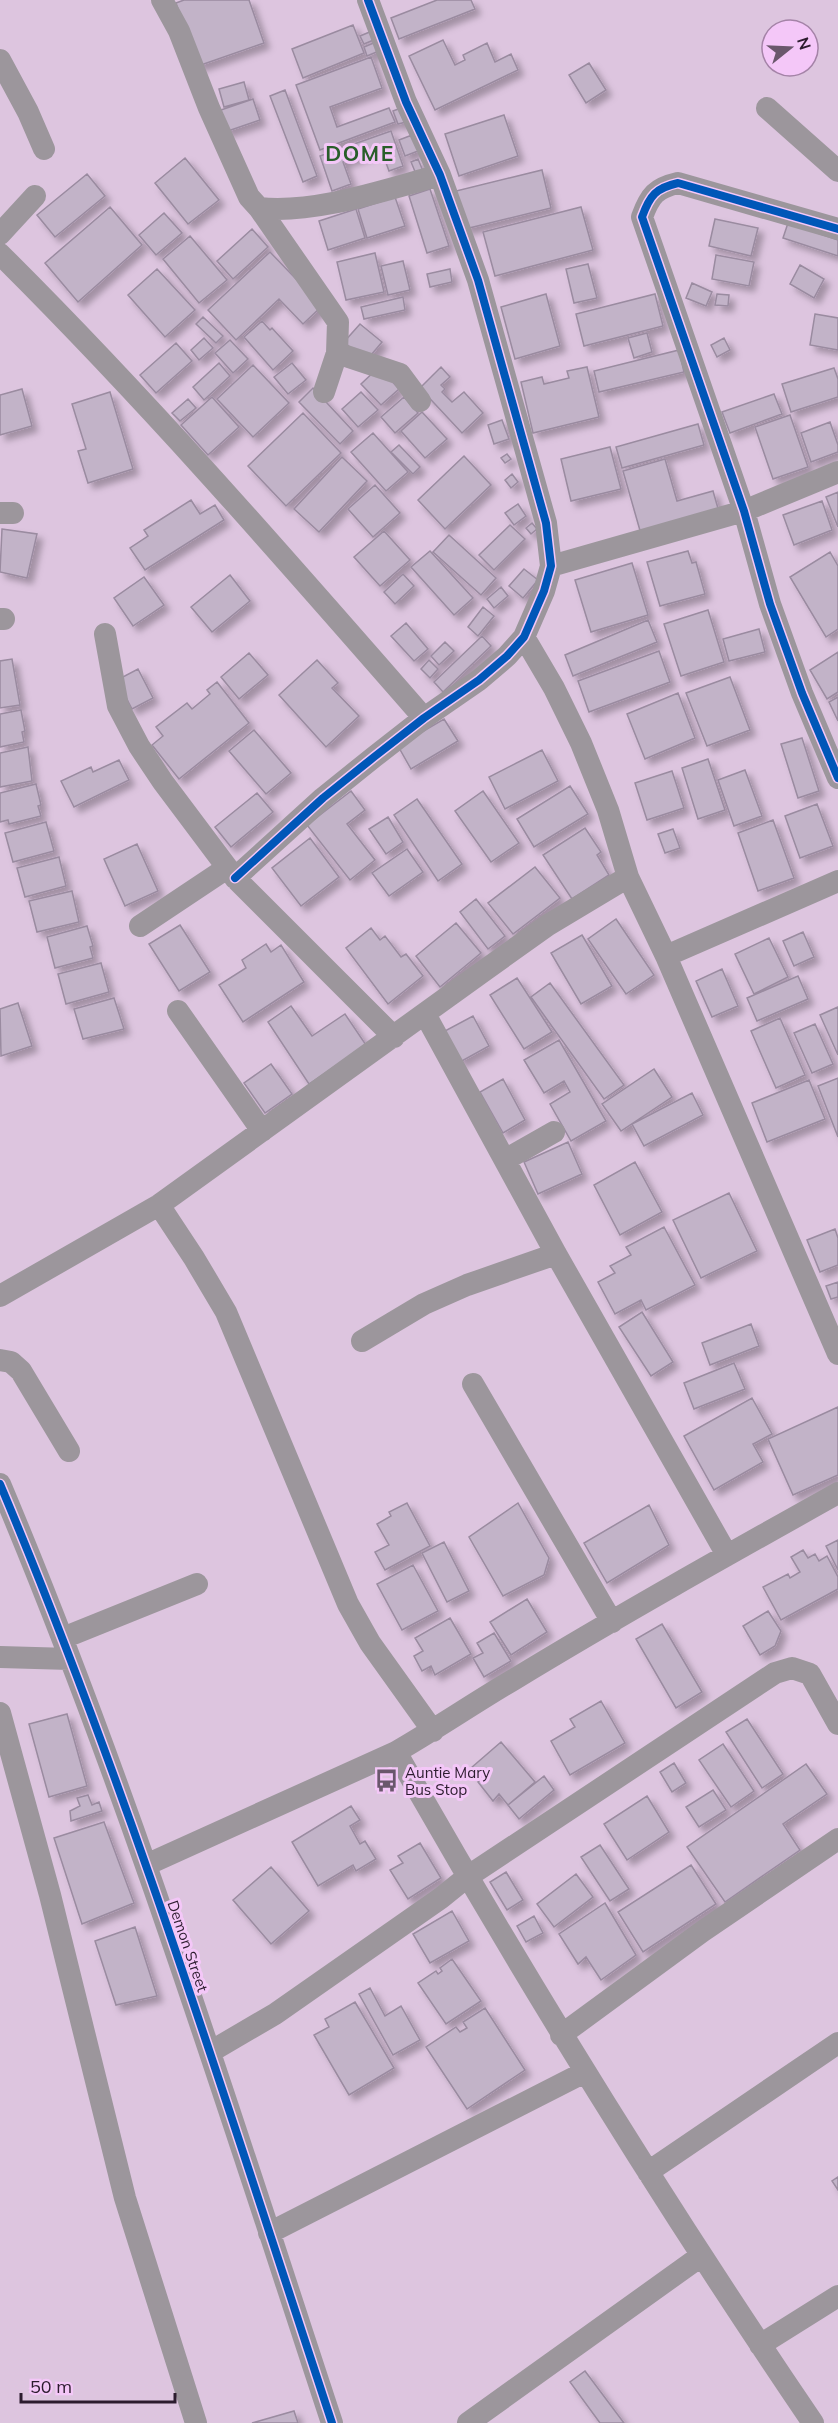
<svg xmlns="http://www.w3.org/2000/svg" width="838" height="2423" font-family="Mulish,sans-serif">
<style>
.building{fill:#c2b3c8;stroke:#9a8ba0;stroke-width:1.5;filter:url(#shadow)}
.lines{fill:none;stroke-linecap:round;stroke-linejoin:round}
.minor{stroke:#9c969c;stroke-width:22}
.cycleway-casing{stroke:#f4c7f8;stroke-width:11}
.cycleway{stroke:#0057b8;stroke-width:8}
.labels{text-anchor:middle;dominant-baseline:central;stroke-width:6;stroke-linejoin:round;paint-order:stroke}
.poi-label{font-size:15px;fill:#2c1c2e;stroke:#f4c7f8;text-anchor:start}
.street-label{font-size:15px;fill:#2c1c2e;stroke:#f4c7f8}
.district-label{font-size:21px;font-weight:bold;letter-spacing:1.5px;fill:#295e2a;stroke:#f4c7f8}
</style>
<defs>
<filter id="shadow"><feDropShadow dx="5.5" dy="5.5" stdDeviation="3" flood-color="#0004"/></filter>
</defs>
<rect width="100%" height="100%" fill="#ddc5df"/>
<path class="building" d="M184 0H249L264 43 198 66 176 3Z
M437 0H471L475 9 399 39 391 18Z
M353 25 364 53 303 78 292 49Z
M372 31 376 39 364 44 360 36Z
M443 40 455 65 465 60 463 55 487 43 495 62 511 54 518 70 435 110 409 56Z
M376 42 379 51 367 56 364 47Z
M371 57 382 88 330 107 337 127 389 108 395 122 320 150 296 85Z
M589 63 606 90 586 103 569 75Z
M244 82 249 100 224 107 219 89Z
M285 90 317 176 303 182 270 96Z
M253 99 260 120 225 132 218 111Z
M401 108 406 122 398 124 393 111Z
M504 115 518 156 459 176 445 134Z
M391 131 403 166 389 171 381 149 343 162 351 184 332 191 320 156Z
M412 135 418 151 405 156 399 140Z
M185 158 219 200 188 224 155 183Z
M418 159 423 171 416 174 411 162Z
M542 170 551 208 465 229 456 191Z
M87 174 105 196 55 237 37 215Z
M430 189 449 246 427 253 409 196Z
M395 197 405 226 367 238 358 209Z
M110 207 142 245 78 302 45 263Z
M581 207 593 250 495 276 483 232Z
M356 209 365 238 328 250 319 221Z
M164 213 182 233 156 255 139 235Z
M715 219 758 228 751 256 709 246Z
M788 223 838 240V256L783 238Z
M252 229 268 247 233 279 217 261Z
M190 236 227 280 199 303 163 259Z
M270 252 322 306 303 324 279 299 236 340 208 310Z
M375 253 384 292 346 300 337 262Z
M716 255 754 262 749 286 712 279Z
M403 261 410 290 388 295 381 266Z
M588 264 597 298 574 303 566 269Z
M800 265 824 279 814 298 790 284Z
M157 269 195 310 165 337 128 295Z
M450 269 452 282 430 287 427 274Z
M692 283 712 292 706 306 686 298Z
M546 294 560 346 515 359 501 307Z
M655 294 663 326 584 346 576 314Z
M717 294 729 295 728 306 715 305Z
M403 297 405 310 364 319 361 307Z
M815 314 838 318V350L810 345Z
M203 317 223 336 216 343 196 324Z
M262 321 270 330 272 328 293 351 273 370 244 337Z
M360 324 382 342 366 361 344 342Z
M647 333 652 352 634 358 628 338Z
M204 338 213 348 199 360 191 350Z
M724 338 730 350 717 357 711 345Z
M230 340 248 359 233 373 215 353Z
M176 343 192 361 156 393 140 375Z
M679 350 684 372 599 392 594 371Z
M219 363 230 376 204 400 193 387Z
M292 363 306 380 288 394 274 377Z
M253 365 289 403 253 437 217 399Z
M379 367 399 389 381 405 361 384Z
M441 367 450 377 441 385 445 389 442 392 452 402 464 392 483 413 462 433 420 388Z
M587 367 599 417 533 433 521 382 542 377 544 384 569 378 567 371Z
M834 368 838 379V397L791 412 782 384Z
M313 388 353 431 340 444 299 402Z
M22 389 32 426 0 435V395Z
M110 392 133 469 88 483 78 451 86 449 72 404Z
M361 392 378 410 358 427 342 409Z
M774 394 782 414 730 433 722 412Z
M212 397 239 427 208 455 181 425Z
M404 397 418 413 395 433 381 417Z
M188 399 196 408 180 421 172 413Z
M422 412 447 439 425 458 401 431Z
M303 413 341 453 286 506 248 466Z
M790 415 808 467 773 479 755 427Z
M502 420 509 439 494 444 488 425Z
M830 422 838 445V452L811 462 801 433Z
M698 424 704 445 622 468 616 447Z
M373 433 408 472 386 491 351 452Z
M399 445 420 467 413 474 391 452Z
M610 447 621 489 571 501 561 459Z
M507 454 511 459 505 463 501 458Z
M464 456 491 485 445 529 418 500Z
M342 457 367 481 319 532 294 509Z
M665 459 677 501 713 491 719 512 641 534 623 471Z
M512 474 518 482 511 488 505 480Z
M375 485 400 513 373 537 348 509Z
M838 492V527L826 497Z
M191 500 200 514 215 505 224 520 145 570 130 548 148 536 144 530Z
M822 501 832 530 794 545 783 515Z
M518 504 526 516 514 525 505 513Z
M532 523 537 529 531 534 526 528Z
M510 525 525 539 494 570 479 555Z
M2 529 37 534 27 578 0 572Z
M384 531 410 560 380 586 354 557Z
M449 535 496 578 481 595 433 552Z
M430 551 473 598 454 615 411 567Z
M688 551 692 563 696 562 705 594 660 606 647 562Z
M830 552 838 566V629L826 637 790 577Z
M632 563 648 615 591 632 575 580Z
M524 569 538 580 523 598 509 586Z
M403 574 414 586 395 604 384 592Z
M230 575 250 601 212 632 191 607Z
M144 577 164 605 133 626 114 598Z
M501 587 508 596 494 608 487 599Z
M483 607 494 616 478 636 468 627Z
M708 610 724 662 681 676 664 624Z
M648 620 657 642 573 676 565 655Z
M406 623 428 649 414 661 391 636Z
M759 629 765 652 729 661 723 639Z
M482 636 491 646 443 692 434 682Z
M445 642 454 651 439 665 431 656Z
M659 651 670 682 589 712 578 681Z
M838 652V692L827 699 810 670Z
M249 653 268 675 239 699 221 677Z
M12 659 20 705 0 708V661Z
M317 660 338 683 332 688 359 716 326 747 279 695Z
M429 660 438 669 430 678 421 669Z
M138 669 153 698 132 709 117 680Z
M730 677 750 730 707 746 686 693Z
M217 682 249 723 179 779 152 745 163 736 156 727 187 703 192 709 210 694 207 690Z
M678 693 695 738 645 759 627 714Z
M838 697V721L829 702Z
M21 710 25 731 22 732 24 742 0 747V714Z
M444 719 458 741 411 769 398 746Z
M254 730 291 773 266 794 229 751Z
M802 738 819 791 798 798 781 744Z
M28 747 32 781 0 787V753Z
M542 750 558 781 505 809 489 777Z
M708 759 725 810 698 819 682 768Z
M119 760 129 780 74 807 61 781 91 767 93 772Z
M745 770 762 816 734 826 718 780Z
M672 771 684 808 647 820 635 783Z
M36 784 41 805 38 806 41 816 9 824 8 820 0 822V793Z
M570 786 588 814 534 847 517 819Z
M351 791 365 810 347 824 375 860 350 880 307 825Z
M483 791 519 843 491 862 455 811Z
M257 793 273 812 231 847 215 827Z
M417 799 462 864 438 881 394 815Z
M817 804 833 846 800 858 785 816Z
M388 817 403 842 386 854 369 829Z
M773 820 794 878 758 891 738 833Z
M46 822 54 851 13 862 5 833Z
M585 828 601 852 597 855 609 875 572 899 543 855Z
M673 829 680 848 665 853 658 834Z
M310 838 339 877 301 906 272 868Z
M137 844 158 891 125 906 104 859Z
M407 849 423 872 389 896 372 873Z
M59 857 66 886 25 897 17 868Z
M535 867 560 898 513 934 488 903Z
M72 891 79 922 37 932 29 901Z
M476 899 505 936 488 949 460 912Z
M616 919 654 975 626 994 588 939Z
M456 923 481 953 440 987 416 956Z
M180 925 210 972 179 991 149 944Z
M87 926 93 946 90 947 93 958 55 968 47 937Z
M371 928 380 940 385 936 401 957 406 954 423 976 388 1004 346 948Z
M803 932 814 957 794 966 783 941Z
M582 935 612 986 581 1004 551 953Z
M769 938 788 977 754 994 735 954Z
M266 944 271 952 281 945 304 982 243 1022 219 985 246 968 242 960Z
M101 963 109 992 66 1004 58 974Z
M722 969 738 1006 712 1017 696 981Z
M798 976 808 999 757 1021 747 998Z
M517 978 552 1032 524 1049 490 995Z
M550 983 624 1085 604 1099 531 997Z
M114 998 124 1029 83 1039 74 1009Z
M18 1003 32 1046 1 1056 0 1009Z
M291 1006 312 1036 345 1014 366 1045 309 1084 268 1022Z
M838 1007V1055L820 1015Z
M473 1016 489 1046 460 1062 443 1032Z
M780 1018 805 1075 776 1088 751 1031Z
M815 1024 833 1064 812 1073 794 1033Z
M559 1040 606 1121 571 1141 550 1104 570 1092 564 1081 544 1093 524 1060Z
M271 1064 292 1094 265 1113 244 1083Z
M654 1069 672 1097 621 1131 602 1104Z
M838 1078V1137L818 1086Z
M503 1079 525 1120 503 1133 480 1092Z
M809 1080 825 1119 767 1142 752 1103Z
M692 1093 703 1115 644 1146 632 1124Z
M568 1142 582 1174 538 1194 524 1162Z
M635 1162 662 1212 620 1235 594 1185Z
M729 1193 757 1251 701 1278 673 1220Z
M664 1227 695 1285 646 1310 641 1300 615 1314 598 1282 615 1273 610 1266 631 1255 626 1247Z
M835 1229 838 1238V1265L820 1272 807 1240Z
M838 1282V1297L831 1299 826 1286Z
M642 1312 673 1362 651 1376 619 1327Z
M751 1324 759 1346 710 1365 702 1343Z
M734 1363 745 1389 694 1409 684 1383Z
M752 1398 772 1434 753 1444 763 1462 714 1490 684 1436Z
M838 1407V1475L793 1495 768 1439Z
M407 1503 430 1546 385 1570 375 1552 389 1545 377 1524 391 1516 389 1512Z
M518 1503 549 1558 544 1575 503 1596 469 1537Z
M649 1505 669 1545 607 1583 584 1543Z
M838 1540V1570L826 1546Z
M444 1542 469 1591 447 1602 422 1553Z
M803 1550 808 1558 815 1554 819 1561 827 1556 838 1577V1589L781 1620 763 1587 788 1574 790 1578 800 1572 791 1557Z
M413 1565 438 1611 402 1630 377 1584Z
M527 1599 547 1632 511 1655 490 1622Z
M768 1611 781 1631 775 1646 760 1655 743 1626Z
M450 1618 471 1654 435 1675 431 1666 422 1671 414 1656 423 1651 415 1638Z
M662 1624 702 1692 676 1708 636 1639Z
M494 1633 511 1661 484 1677 473 1658 483 1653 477 1643Z
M601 1701 625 1743 570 1775 551 1741 575 1727 570 1719Z
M67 1714 87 1786 49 1797 29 1724Z
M747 1719 783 1774 762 1788 726 1732Z
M501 1742 535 1782 508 1805 499 1794 493 1801 478 1782 481 1778 471 1768Z
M723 1744 754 1791 731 1807 699 1760Z
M674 1763 686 1783 672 1792 660 1772Z
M806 1764 827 1794 783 1824 800 1850 725 1902 687 1847Z
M544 1776 554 1790 519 1819 508 1805Z
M713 1790 726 1810 699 1827 686 1807Z
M88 1795 92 1805 99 1802 102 1811 71 1821 70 1811 80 1806 77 1798Z
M647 1796 669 1832 627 1860 604 1824Z
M351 1806 360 1820 350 1826 360 1844 365 1841 376 1859 356 1871 353 1865 318 1886 292 1842Z
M104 1822 134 1903 82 1924 54 1838Z
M420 1843 441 1878 408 1899 390 1870 403 1863 398 1856Z
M600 1845 629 1889 610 1901 581 1857Z
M691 1865 716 1904 643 1952 618 1912Z
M271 1867 309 1911 271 1944 233 1900Z
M506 1872 523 1900 507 1910 490 1882Z
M576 1874 593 1897 554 1927 537 1904Z
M605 1903 636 1955 601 1980 586 1957 578 1964 559 1934Z
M452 1911 469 1941 430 1963 413 1934Z
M534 1916 543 1933 526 1942 517 1926Z
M135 1927 157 1996 116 2005 95 1941Z
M452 1959 481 2001 446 2024 418 1983 436 1971 438 1974 442 1971 440 1968Z
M370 1988 385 2016 401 2006 420 2040 393 2055 359 1994Z
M355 2002 394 2068 349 2095 314 2035 329 2027 325 2019Z
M485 2008 525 2070 467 2109 426 2047 456 2027 460 2032 467 2028 463 2022Z
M838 2177V2190L832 2181Z
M585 2371 624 2423H600L570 2382Z
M294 2411 298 2423H252Z"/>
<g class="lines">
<path class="minor" d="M162 0 179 31 209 108 249 197 259 208C316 214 384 190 440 175
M0 60 28 112 44 149
M767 108 838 171
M259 208 338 322 337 353 400 374 420 401
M838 229 678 183C656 188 650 195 642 217L744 511 770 604 802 693 838 778
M0 234 35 196
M0 254C149 402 286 560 424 718
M324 392 337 353
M0 513H13
M551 566 744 511 838 472
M0 619H4
M105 634 118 706 139 746 163 782 235 878 394 1037
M524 637 554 688 581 743 608 810 628 877 666 956 838 1354
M235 878 323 798 374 757 424 718 479 680 507 656 524 637 544 591 551 566 546 523 478 280 440 175 406 102 368 0
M140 926 227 868
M666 956 838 881
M178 1011 262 1131
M425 1014 556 1254 727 1555
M505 1160 554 1132
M159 1205 194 1258 226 1312 348 1604 370 1643 433 1731
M0 1296 159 1205 485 970 548 925 628 877
M362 1341 424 1304 467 1285 556 1254
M0 1360 11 1362 21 1371 69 1451
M473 1384 612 1622
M0 1484C129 1790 228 2108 332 2423
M63 1638 197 1584
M0 1657 70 1659
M0 1713 50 1895 125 2198 196 2423
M396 1752C526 1981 665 2205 813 2423
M146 1865 396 1752C436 1729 474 1703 513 1680 620 1615 729 1554 838 1493
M561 2035 703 1931 838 1839
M210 2052 275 2014 441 1898 467 1877 775 1673 792 1668 810 1674 838 1724
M648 2172 838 2043
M269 2233 585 2072
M760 2345 838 2296
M468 2423 701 2256"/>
<defs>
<path id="cycleway" d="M838 229 678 183C656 188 650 195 642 217L744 511 770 604 802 693 838 778
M235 878 323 798 374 757 424 718 479 680 507 656 524 637 544 591 551 566 546 523 478 280 440 175 406 102 368 0
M0 1484C129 1790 228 2108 332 2423"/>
</defs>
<use href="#cycleway" class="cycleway-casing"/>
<use href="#cycleway" class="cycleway"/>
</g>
<defs>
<symbol id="bus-bare" viewBox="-9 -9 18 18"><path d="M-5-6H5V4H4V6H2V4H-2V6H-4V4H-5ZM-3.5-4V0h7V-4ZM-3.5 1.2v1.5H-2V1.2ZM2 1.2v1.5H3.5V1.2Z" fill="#6a576c" stroke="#f4c7f8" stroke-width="2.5" paint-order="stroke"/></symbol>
</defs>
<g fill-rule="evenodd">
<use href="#bus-bare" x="370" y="1764" width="33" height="33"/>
</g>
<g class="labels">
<g class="poi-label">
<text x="405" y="1772">Auntie Mary<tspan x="405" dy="17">Bus Stop</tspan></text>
</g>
<g class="street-label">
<text transform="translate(188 1946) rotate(71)">Demon Street</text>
</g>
<g class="district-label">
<text x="360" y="153">DOME</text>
</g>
</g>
<g transform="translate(790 48) rotate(72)"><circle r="28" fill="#f4c7f8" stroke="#a483a7" stroke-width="1.5"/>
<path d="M0-4.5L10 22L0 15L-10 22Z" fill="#6a576c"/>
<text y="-9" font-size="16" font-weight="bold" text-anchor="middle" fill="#2c1c2e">N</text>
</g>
<path d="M21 2393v9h154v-9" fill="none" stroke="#2c1c2e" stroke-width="3"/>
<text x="30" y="2393" font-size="18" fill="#2c1c2e" stroke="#f4c7f8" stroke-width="4.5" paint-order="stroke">50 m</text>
</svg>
